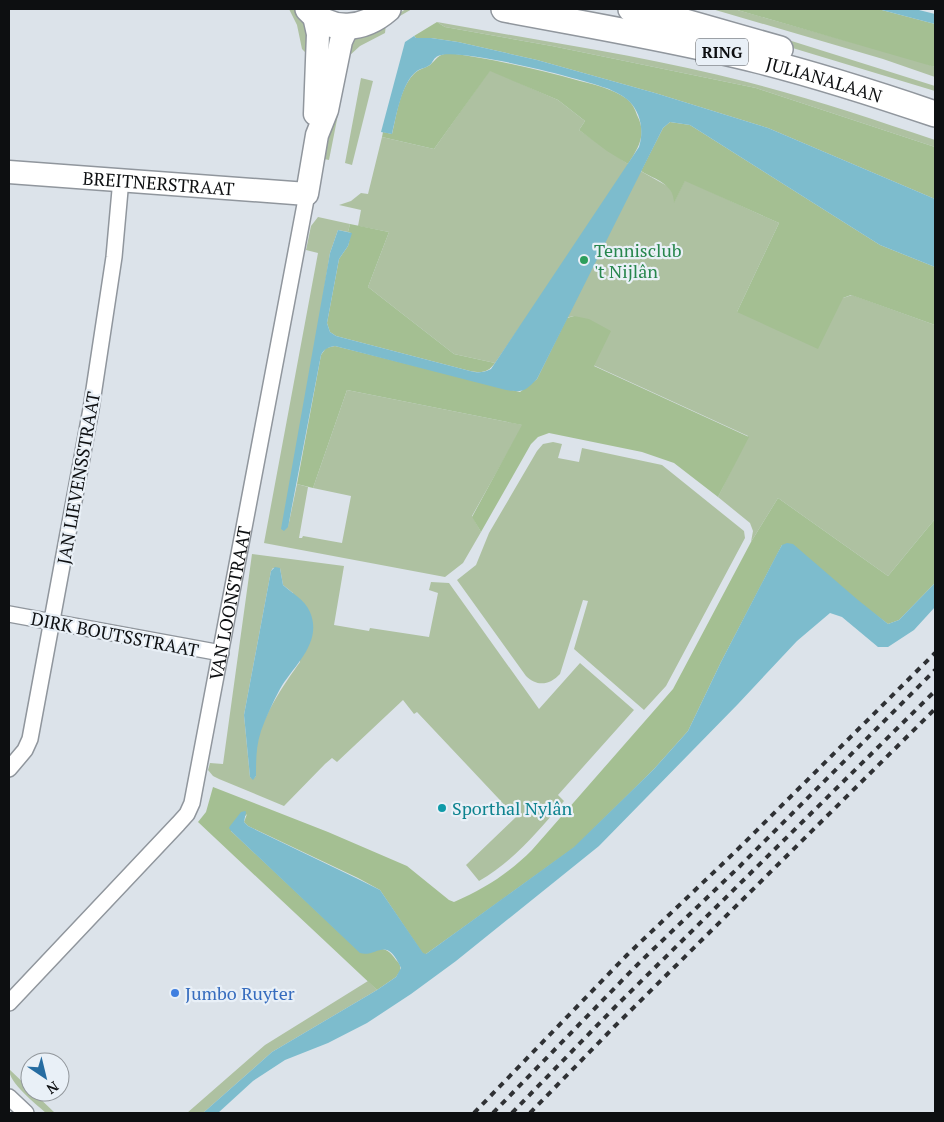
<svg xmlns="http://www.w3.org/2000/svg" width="944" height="1122" font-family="'PT Serif',serif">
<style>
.green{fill:#aec1a1;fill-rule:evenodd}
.forest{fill:#a4bf92}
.water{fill:#7dbccd}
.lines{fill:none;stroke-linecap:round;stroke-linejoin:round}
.street-casing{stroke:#90969d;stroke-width:18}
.secondary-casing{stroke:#90969d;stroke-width:25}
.primary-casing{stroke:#90969d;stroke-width:28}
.street{stroke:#fff;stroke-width:15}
.secondary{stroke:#fff;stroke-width:22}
.primary{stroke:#fff;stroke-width:25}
.rail{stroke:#2f3134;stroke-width:4;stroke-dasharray:6 6;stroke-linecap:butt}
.leisure-dot{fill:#2e9e5b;stroke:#e9f0f7;stroke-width:2}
.culture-dot{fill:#0f9aa8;stroke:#e9f0f7;stroke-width:2}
.shop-dot{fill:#3f7fe0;stroke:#e9f0f7;stroke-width:2}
.labels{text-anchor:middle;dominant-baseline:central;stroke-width:4.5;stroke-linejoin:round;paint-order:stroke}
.shield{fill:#e9f0f7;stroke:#4f5256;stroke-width:1}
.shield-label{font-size:16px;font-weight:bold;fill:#0d0f11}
.street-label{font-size:18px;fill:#0d0f11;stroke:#e9f0f7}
.leisure-label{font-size:18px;fill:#27864d;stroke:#e9f0f7;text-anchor:start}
.culture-label{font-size:18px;fill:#0d838f;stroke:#e9f0f7;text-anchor:start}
.shop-label{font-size:18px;fill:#366cbe;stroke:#e9f0f7;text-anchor:start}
</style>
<rect width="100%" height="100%" fill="#dce3ea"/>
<path class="green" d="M289 9H299L305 18 311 52H305L302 49 297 25Z
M406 9H412L386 24 385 33 360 46 349 56V45L354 40Z
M712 9H734L922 62 935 67V77L883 59Z
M437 22C540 41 645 56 747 82 810 98 873 119 935 140V147L756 88 552 46 445 27Z
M723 27 782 38 935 86V91Z
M490 70 558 100 585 121 579 130 628 164 669 187 674 196V202L685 180 779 223 737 312 843 298 852 295 935 325V519L888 576 778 498 751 542 753 531 750 523 718 497 748 436 593 365 574 316 519 328 495 363 454 354 368 287 389 232 358 226 361 210 339 205 351 201 361 193 368 194 382 137 434 149Z
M340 73 346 74 329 160 324 159Z
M361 78 373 81 352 165 345 163Z
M318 217 350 224 348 232 338 230 330 253 314 352 288 527 297 484 308 487 299 538H302L303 536 342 543 351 496 313 488 347 390 523 425 472 516 481 532 463 563 445 577 264 543 318 253 306 250 311 226Z
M553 442 562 444 558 458 579 462 582 448 662 465 744 531 745 538 666 686 644 710 574 649 588 601 583 600 560 674C550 685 537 687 526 676L457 580 476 565 489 533 537 451 543 444Z
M252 554 344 566 334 625 369 631 370 628 429 637 438 593 429 590 431 582 449 583 539 709 580 663 634 710 558 795 564 801C538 831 514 861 479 881L466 865 516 817 417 712 414 714 403 700 337 762 332 758 325 764 284 806 219 779 213 776 208 770 210 763 223 764ZM273 568H280L283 585 293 593 300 662C284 684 259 721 256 749 255 758 256 767 256 776L253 779 250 777 244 715 271 571Z
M368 981 377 990 272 1052 203 1113H187L265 1045Z
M9 1069 30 1089V1092H33L55 1113H46C35 1103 9 1083 9 1069Z"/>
<path class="forest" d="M734 9H878L935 24V67Z
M437 22 445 27 552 46 756 88 935 147V199L768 128 655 93 537 60 458 42 431 38H416L414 36Z
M449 53C493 59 537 69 580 81 596 85 613 89 627 99 632 103 635 109 637 115 647 134 639 147 628 164L607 151 579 130 585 121 558 100 490 71 434 149 382 137 383 132 392 134C397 114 400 86 416 72 420 69 425 68 430 65 438 58 437 55 449 53Z
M670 122 690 125 880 245 935 267V325L851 295 843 298 818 349 737 312 779 223 685 181 674 203C674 184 656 180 641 171L663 128Z
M350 224 389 232 368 287 454 354 495 363C488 373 481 373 470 371L336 336 330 332 327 323 339 259 348 246 351 233 348 232Z
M574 316 589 319 611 331 594 366 749 437 718 497 674 463 642 452 549 433 538 437 531 444 481 532 472 517 522 425 347 390 313 488 297 484 321 355 326 348 335 346 520 392 537 379 567 318Z
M778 498 888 576 935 519V583L899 620 888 624 782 545 721 662 688 731 654 769 575 847 426 954H423L380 890 358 878 248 826 244 822 247 814 231 831 360 952C378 949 385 944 396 960 400 964 401 966 400 971L396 977 377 990 198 822 206 812 213 787 328 832 407 866 449 900 454 902C484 889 509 873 532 850L673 689 751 542Z"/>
<path class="water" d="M878 9H915L935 14V24Z
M414 36 416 38H431L458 42 537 60 655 93 768 128 935 199V267L880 245 690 125 670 122 663 128 537 379C525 391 523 393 506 390L335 346C328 347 324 349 321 355L288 527 284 531 281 529 330 253 338 230 352 233 348 246 339 259 327 323 330 332 336 336 470 371C478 373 483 373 491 369L639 147C644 131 641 113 629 101 624 96 615 92 609 89 587 80 456 46 438 56 434 58 433 61 431 64 427 68 421 68 417 71 402 81 396 117 392 134L381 132 405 42Z
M787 543 793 544 858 600 888 624 899 620 935 583V607L914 630 888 647H878L842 617 830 613 797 641 738 704 599 846 456 961 411 994 367 1023 328 1043 285 1060 253 1081 218 1113H203L272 1052 377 990 396 977 401 968C386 934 377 958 360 953L231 831 229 828 230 826 241 812 245 811 246 812 244 822 248 826 358 879 380 890 423 953 426 954 574 847 654 769 688 731 721 662 777 554 782 545Z
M275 567 280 568 283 585C292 593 305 600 310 612 323 643 294 665 280 689 273 702 266 717 261 731 256 746 256 760 256 776L253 780 250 777 244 715 271 571Z"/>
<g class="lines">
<defs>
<g id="street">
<path d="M9 614 221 653"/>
<path d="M9 769 25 750 30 739 91 409 114 257 121 179"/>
<path id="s1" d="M9 1003 178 824 187 814 192 803 307 194"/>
<path d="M9 1097 26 1113"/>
</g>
<g id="secondary">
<path d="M314 16 318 34 315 114"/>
<path id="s2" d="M9 172 307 194 317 135 327 110 341 41 348 26"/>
</g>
<g id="primary">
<path d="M308 9C331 34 364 30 388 9"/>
<path id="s3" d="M504 9C588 25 673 39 757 60 817 75 876 94 935 114"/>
<path d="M631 9 671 18 780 49"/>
</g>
</defs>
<use href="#street" class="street-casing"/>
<use href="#secondary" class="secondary-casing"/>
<use href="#primary" class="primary-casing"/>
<use href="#street" class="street"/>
<use href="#secondary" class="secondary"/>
<use href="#primary" class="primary"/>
<path class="rail" d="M474 1113 627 955 736 851 935 653
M493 1113 640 962 740 866 935 670
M512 1113 616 1006 935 691
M530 1113 614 1027 935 709"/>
</g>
<circle class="leisure-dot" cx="584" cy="260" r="5"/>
<circle class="culture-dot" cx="442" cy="808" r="5"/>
<circle class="shop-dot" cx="175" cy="993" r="5"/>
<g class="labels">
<rect class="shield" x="696" y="38.5" width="52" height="27" rx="4"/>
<g class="shield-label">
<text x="722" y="52">RING</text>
</g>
<g class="street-label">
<text stroke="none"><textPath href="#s3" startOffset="328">JULIANALAAN</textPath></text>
<text stroke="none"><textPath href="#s2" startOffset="150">BREITNERSTRAAT</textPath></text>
<text transform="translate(78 478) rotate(-80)">JAN LIEVENSSTRAAT</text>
<text stroke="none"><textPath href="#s1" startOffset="475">VAN LOONSTRAAT</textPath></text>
<text transform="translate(115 634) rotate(11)">DIRK BOUTSSTRAAT</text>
</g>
<g class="leisure-label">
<text x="594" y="250">Tennisclub<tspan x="594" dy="21">'t Nijlân</tspan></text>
</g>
<g class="culture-label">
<text x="452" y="808">Sporthal Nylân</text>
</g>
<g class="shop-label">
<text x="185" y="993">Jumbo Ruyter</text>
</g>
</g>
<rect width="944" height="1122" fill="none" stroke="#0d0f11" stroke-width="20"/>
<g transform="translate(45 1077) rotate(145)"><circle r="24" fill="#e9f0f7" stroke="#91969b"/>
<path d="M0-4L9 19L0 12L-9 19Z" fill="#266ca1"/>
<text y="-8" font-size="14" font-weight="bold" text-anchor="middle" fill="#0d0f11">N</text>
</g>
</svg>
